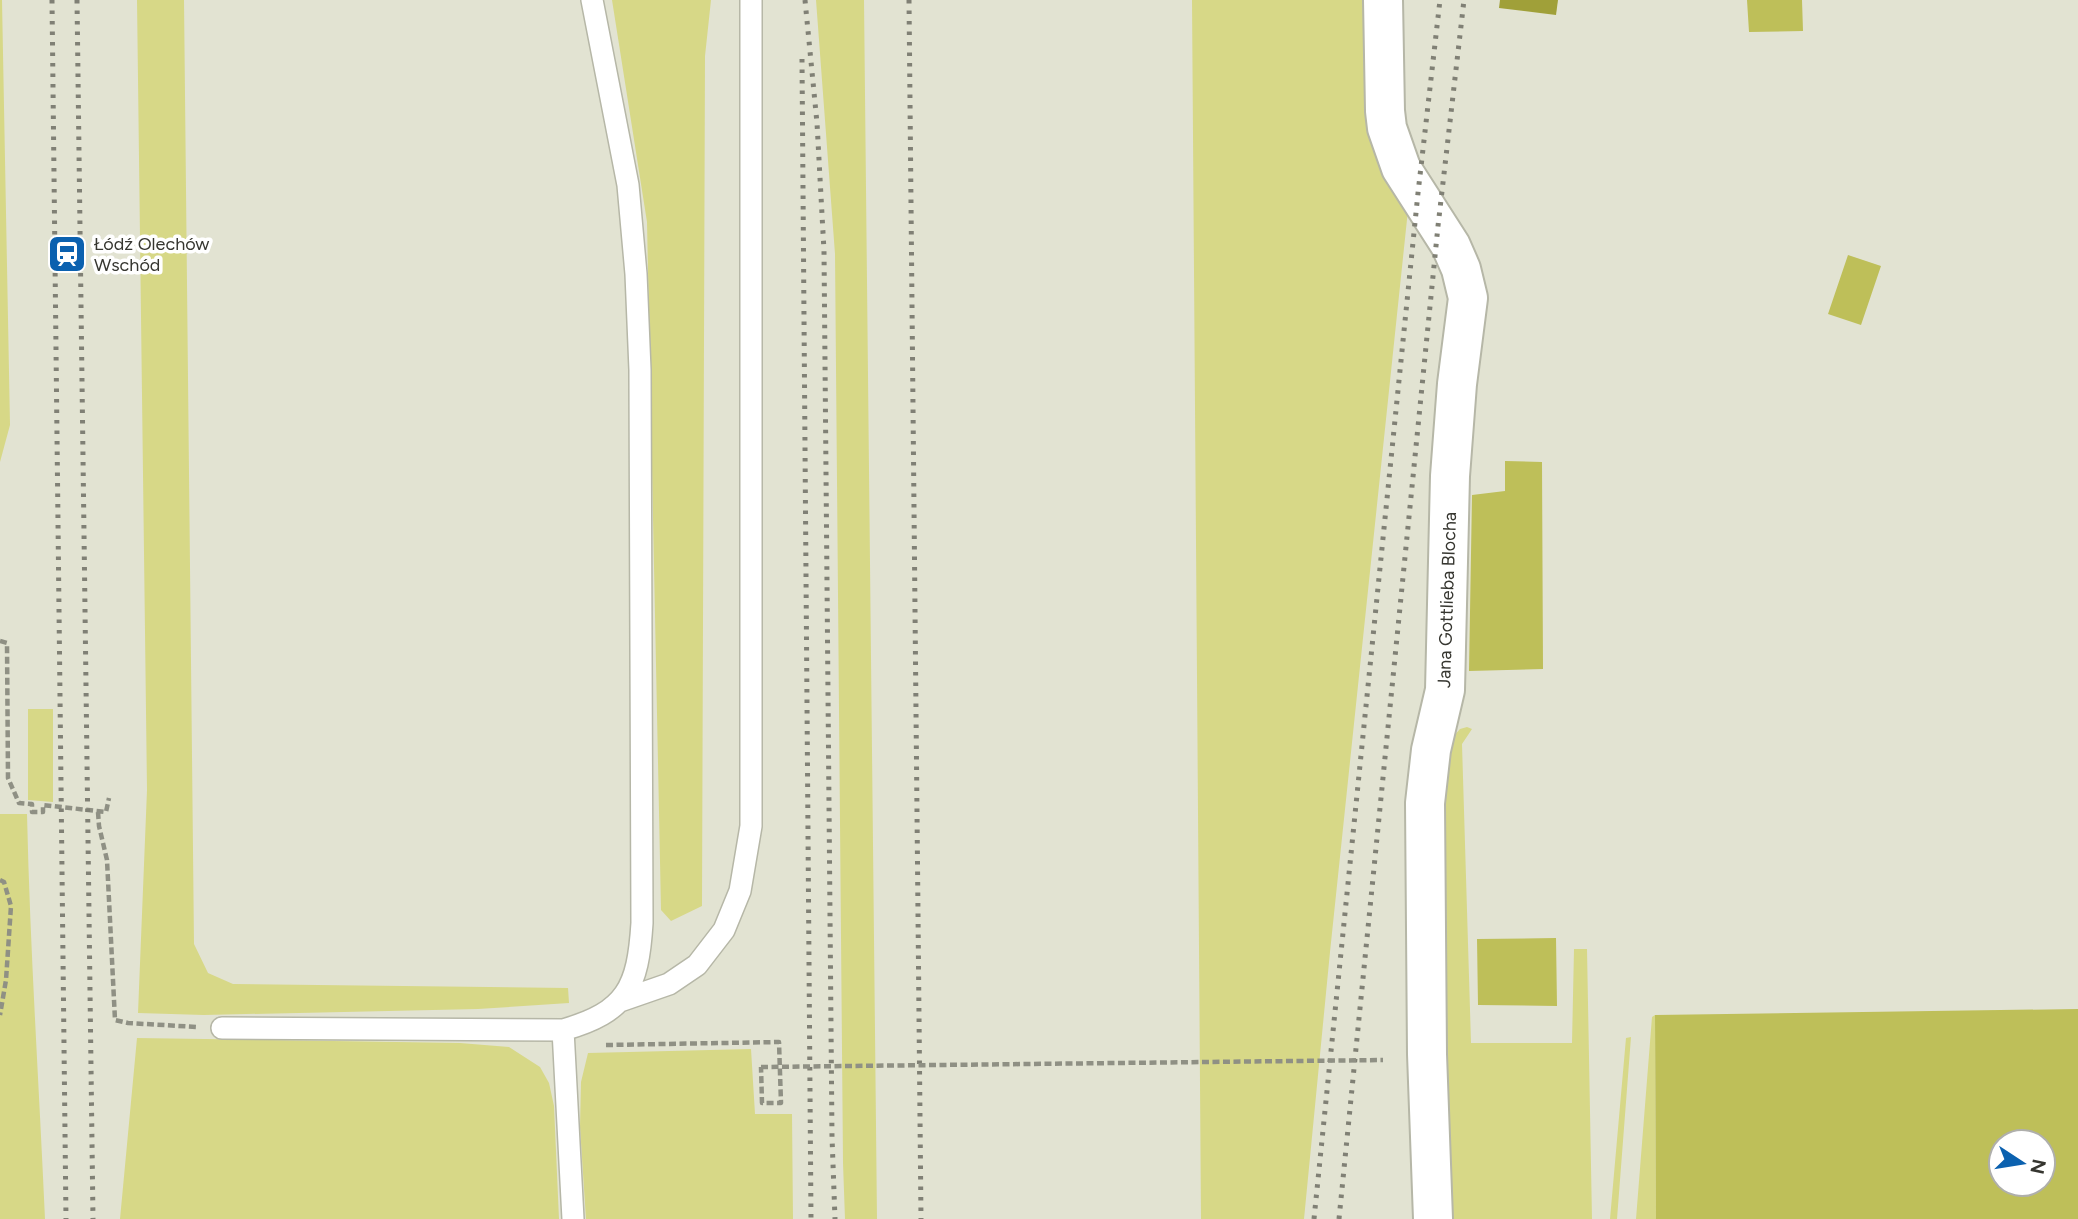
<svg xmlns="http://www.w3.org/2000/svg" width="2078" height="1219" font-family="Figtree,sans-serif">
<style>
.green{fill:#d7d887}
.water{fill:#a0a039}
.building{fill:#bebf59;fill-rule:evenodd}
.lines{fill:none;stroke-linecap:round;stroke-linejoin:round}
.service-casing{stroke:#b6b7a7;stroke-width:24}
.minor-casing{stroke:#b6b7a7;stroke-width:42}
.path{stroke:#8f9084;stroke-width:4.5;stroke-dasharray:7 3.5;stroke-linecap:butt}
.service{stroke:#fff;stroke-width:21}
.minor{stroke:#fff;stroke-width:38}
.rail{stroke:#808075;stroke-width:5;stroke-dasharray:3.5 7;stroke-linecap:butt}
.path-bridge{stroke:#8f9084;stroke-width:4.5;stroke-dasharray:7 3.5;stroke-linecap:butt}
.labels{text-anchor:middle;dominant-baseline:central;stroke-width:7;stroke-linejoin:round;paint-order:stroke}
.poi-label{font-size:18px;fill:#363630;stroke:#fff;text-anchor:start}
.street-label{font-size:18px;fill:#363630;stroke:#fff}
</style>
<rect width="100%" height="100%" fill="#e2e3d2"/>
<path class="green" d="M0 0H2L10 425 0 462Z
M137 0H184L194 944 208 973 233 984 568 988 569 1003 478 1009 204 1015 138 1013 147 790Z
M612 0H711L705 56 702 906 671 921 661 910 647 222Z
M816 0H864L877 1219H845L843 1163 835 254Z
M1192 0H1375L1408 210 1330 952 1304 1219H1201Z
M28 709H53V802L28 800Z
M1467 727 1472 729 1462 744 1471 1043H1572L1574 949H1587L1592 1219H1443L1433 836 1450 740 1460 729Z
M0 814H27C30 949 39 1084 45 1219H0Z
M1655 1015 1656 1219H1636L1652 1017Z
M1631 1037 1617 1219H1610L1626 1038Z
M137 1038 460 1043 509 1047 540 1067 549 1083 554 1106 559 1219H120Z
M751 1049 755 1114H792L793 1219H586L580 1127 581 1082 588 1053Z"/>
<path class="water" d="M1500 0H1558L1556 15 1499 8Z"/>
<path class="building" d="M1747 0H1802L1803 31 1749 32Z
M1848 255 1881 266 1861 325 1828 314Z
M1505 461 1542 462 1543 669 1469 671 1472 495 1505 491Z
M1556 938 1557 1006 1478 1005 1477 939Z
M2078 1009V1219H1656L1655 1015ZM2001 1142H2043V1184H2001Z"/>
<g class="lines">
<defs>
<path id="service" d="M620 1001 669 984 697 965 724 930 740 891 751 826V0
M222 1028 563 1030
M573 1219 563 1030C627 1012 638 987 642 923L640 370 636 274 628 185 592 0"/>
<path id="minor" d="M1383 0 1385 111 1387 128 1401 168 1451 246 1461 269 1468 298 1457 384 1450 476 1445 690 1431 750 1425 803 1427 1054 1433 1219"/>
</defs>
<use href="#service" class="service-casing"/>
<use href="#minor" class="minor-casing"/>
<path class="path" d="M0 641 7 643 8 778 19 803 32 804V812H43V805L106 812 109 798
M98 812 99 826 107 860 115 1020 128 1023 197 1027
M0 880 4 882 11 906 6 980 0 1015
M606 1045 779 1042 781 1103H762L761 1067"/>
<use href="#service" class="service"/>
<use href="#minor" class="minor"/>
<path class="rail" d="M52 0 66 1219
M77 0 93 1219
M805 0 817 123 824 251 832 1137 835 1219
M909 0 921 1219
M802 59 811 1219
M1314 1219 1418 193 1440 0
M1339 1219 1438 226 1464 0"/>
<path class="path-bridge" d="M761 1067 1383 1060"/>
</g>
<defs>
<symbol id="station-square" viewBox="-11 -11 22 22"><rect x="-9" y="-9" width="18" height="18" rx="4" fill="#0b61af" stroke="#fff"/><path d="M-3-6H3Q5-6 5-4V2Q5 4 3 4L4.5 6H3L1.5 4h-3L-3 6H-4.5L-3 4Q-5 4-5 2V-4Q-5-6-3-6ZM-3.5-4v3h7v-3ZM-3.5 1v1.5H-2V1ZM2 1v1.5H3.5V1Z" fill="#fff"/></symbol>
</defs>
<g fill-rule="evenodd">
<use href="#station-square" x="45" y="232" width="44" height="44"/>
</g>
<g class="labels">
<g class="poi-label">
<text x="94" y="244">Łódź Olechów<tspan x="94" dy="21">Wschód</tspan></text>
</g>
<g class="street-label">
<text transform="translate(1447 600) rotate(-88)">Jana Gottlieba Blocha</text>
</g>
</g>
<g transform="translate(2022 1163) rotate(102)"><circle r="33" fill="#ffffff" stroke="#afafac" stroke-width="2"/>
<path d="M0-5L12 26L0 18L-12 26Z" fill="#0b61af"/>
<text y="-10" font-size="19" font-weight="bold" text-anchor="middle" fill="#363630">N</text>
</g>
</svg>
